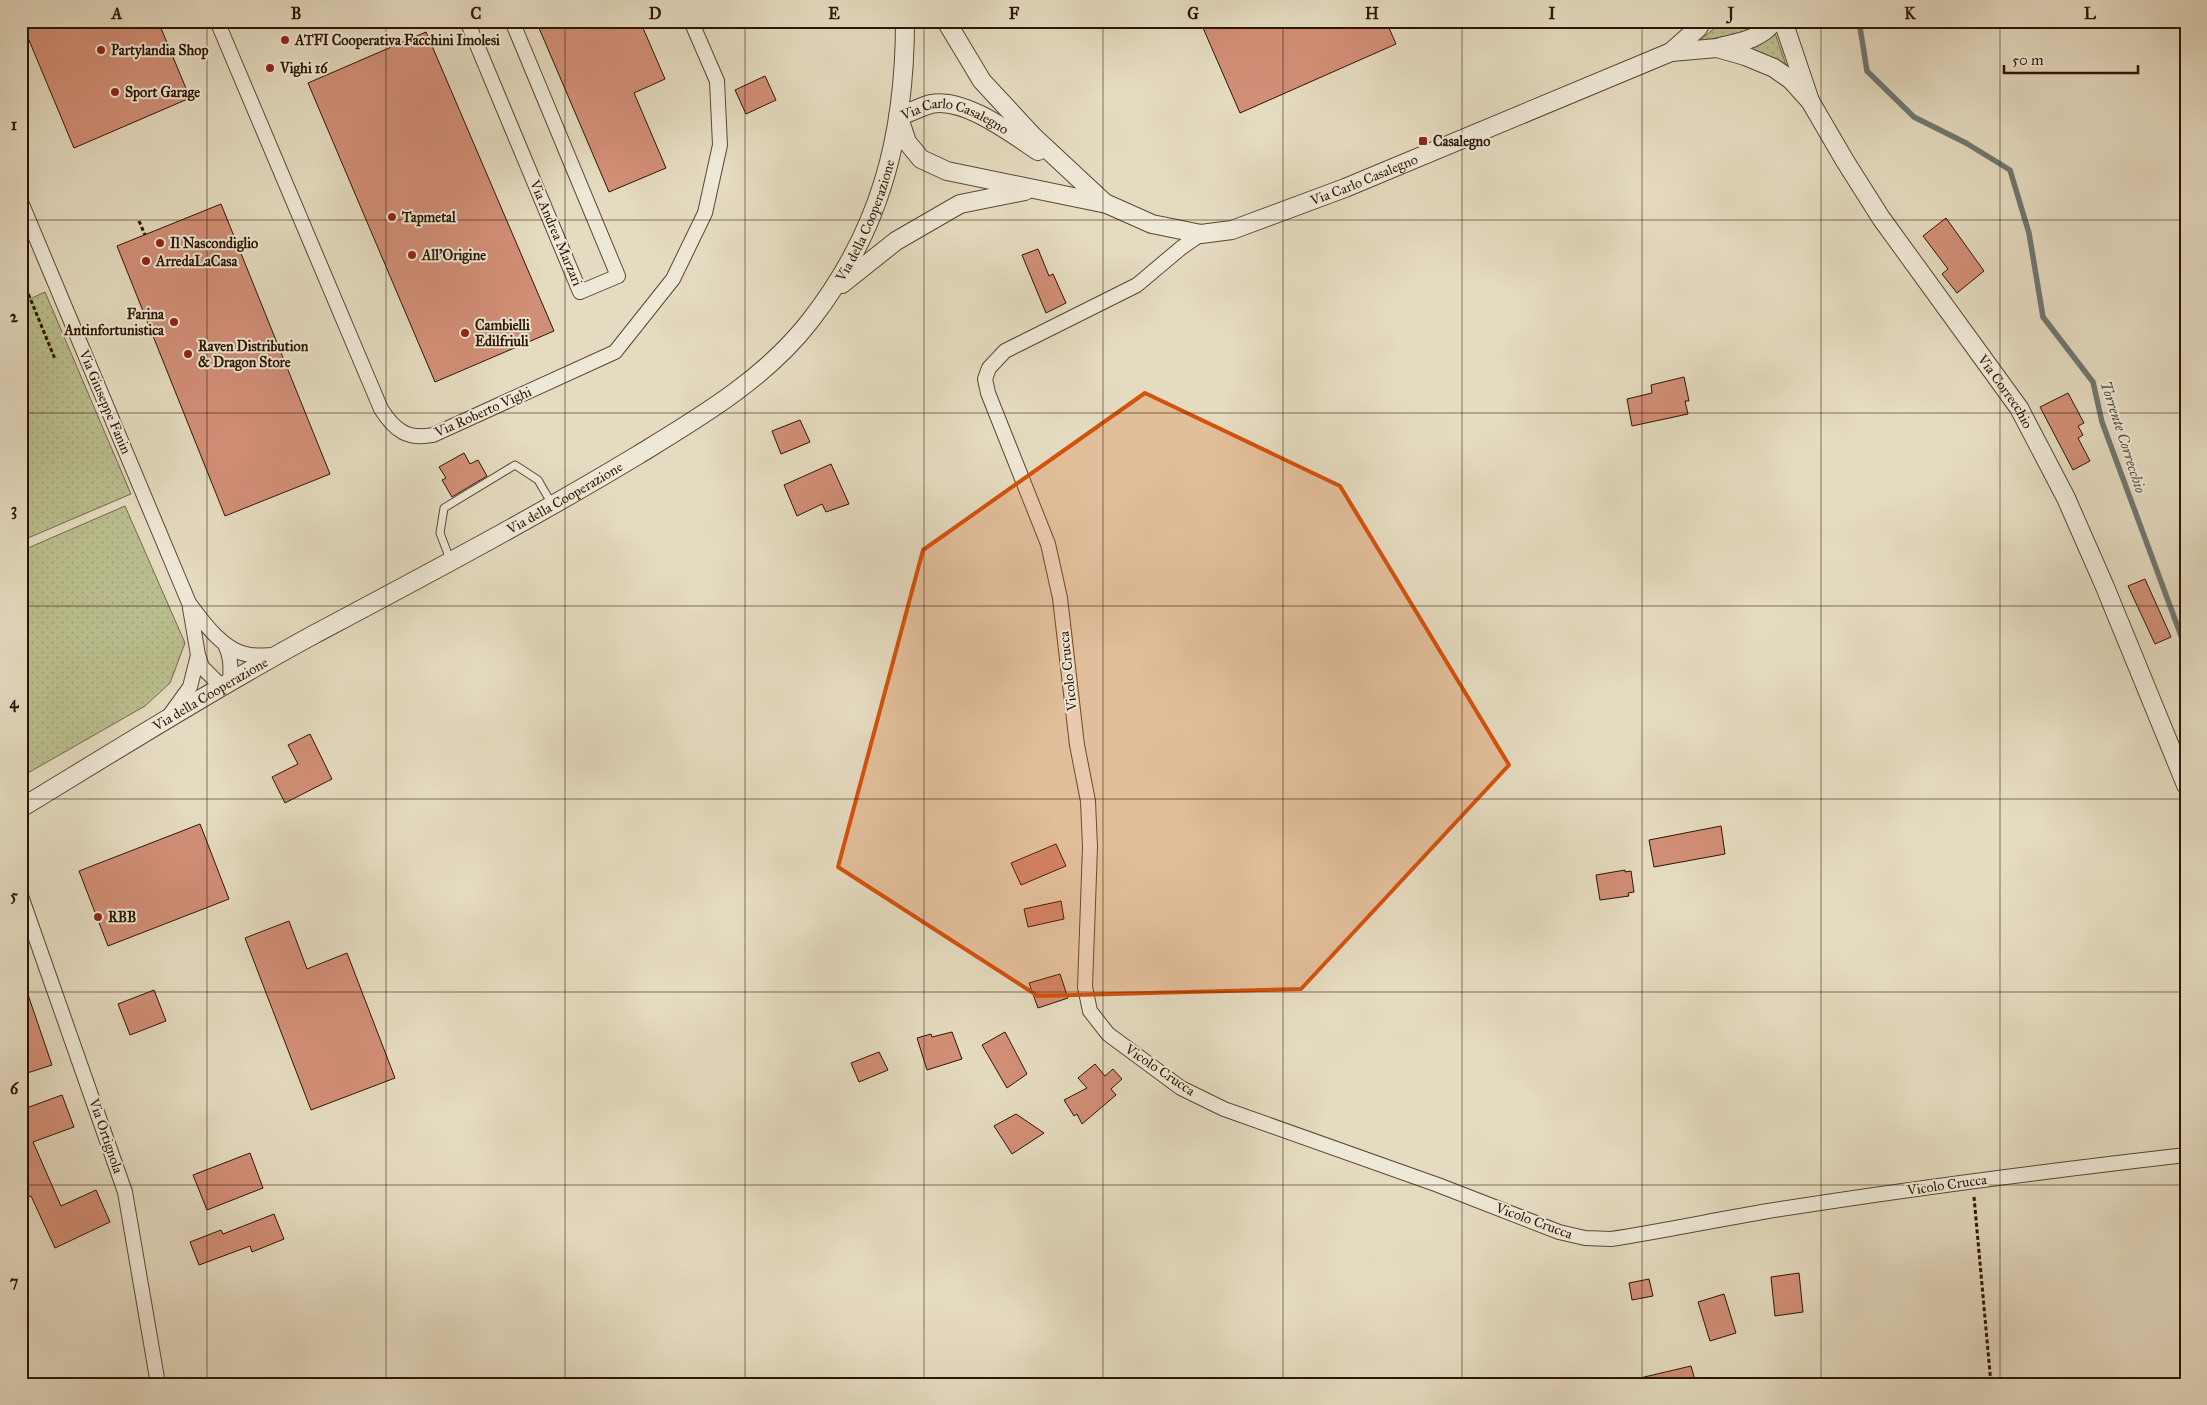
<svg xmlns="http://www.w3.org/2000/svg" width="2207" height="1405" font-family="'IM FELL Great Primer',serif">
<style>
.grass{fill:url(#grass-dots);stroke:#736a48}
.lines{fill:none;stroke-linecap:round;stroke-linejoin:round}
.stream{stroke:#6f7772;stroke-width:5.5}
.building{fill:#d28f77;stroke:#2c1502}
.service-casing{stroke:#5a4632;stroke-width:9}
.minor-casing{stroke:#5a4632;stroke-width:16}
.tertiary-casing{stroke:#5a4632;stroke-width:20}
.path{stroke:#2c1502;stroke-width:3;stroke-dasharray:4 2.5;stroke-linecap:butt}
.service{stroke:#eee8d6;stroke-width:7}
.minor{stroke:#eee8d6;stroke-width:14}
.tertiary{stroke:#eee8d6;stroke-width:18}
.marked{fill:#d5520b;fill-opacity:0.2;stroke:#d5520b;stroke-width:4;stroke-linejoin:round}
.grid{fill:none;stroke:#2c1502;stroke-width:1;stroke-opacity:0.55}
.poi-dot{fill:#8f2418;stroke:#eee8d6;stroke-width:2}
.labels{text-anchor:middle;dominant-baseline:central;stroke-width:4;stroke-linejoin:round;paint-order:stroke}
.poi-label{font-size:14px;font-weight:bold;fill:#2c1502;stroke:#eee8d6;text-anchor:start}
.street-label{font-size:14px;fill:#2c1502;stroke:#eee8d6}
.water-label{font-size:15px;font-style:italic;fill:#534e43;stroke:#eee8d6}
.neatline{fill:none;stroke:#2c1502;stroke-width:2}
.grid-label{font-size:16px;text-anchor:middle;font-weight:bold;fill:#2c1502}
</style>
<defs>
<pattern id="grass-dots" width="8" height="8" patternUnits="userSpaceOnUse" patternTransform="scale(1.25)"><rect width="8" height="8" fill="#babe8e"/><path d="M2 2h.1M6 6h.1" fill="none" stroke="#a0a279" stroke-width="1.8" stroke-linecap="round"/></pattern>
</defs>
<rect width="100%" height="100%" fill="#e5dbc0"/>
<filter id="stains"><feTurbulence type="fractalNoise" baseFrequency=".004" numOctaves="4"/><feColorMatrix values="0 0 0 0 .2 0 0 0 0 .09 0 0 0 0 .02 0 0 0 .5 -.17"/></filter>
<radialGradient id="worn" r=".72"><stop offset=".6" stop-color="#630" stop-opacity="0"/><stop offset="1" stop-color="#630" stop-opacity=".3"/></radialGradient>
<path class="grass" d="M1723 21H1762L1756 31 1699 41Z
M1774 30 1787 68 1739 48Z
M45 292 131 494 21 541V303Z
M125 506 185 643 170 683 145 706 21 777V551Z"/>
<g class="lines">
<path class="stream" d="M1859 21 1867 71 1914 117 1966 143 2010 170 2029 233 2043 317 2093 382 2102 422 2186 649"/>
</g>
<path class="building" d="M21 21H158L190 98 74 148Z
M536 21H640L665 79 634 93 666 168 609 192Z
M1200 21H1386L1396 44 1240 113Z
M426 32 554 331 435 382 308 83Z
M765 76 776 100 746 114 735 90Z
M221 204 330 474 225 516 117 246Z
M1946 218 1984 271 1957 293 1942 274 1948 269 1923 236Z
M1038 249 1049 276 1053 274 1066 303 1046 313 1022 255Z
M1684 377 1689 401H1685L1688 414 1632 426 1627 399 1652 393 1651 385Z
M2068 393 2084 423 2078 426 2083 435 2078 438 2090 461 2073 470 2040 407Z
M800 420 810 442 781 454 772 431Z
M464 453 470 464 478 460 487 476 452 497 442 480 446 478 439 467Z
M831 464 849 504 826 512 822 504 797 516 784 485Z
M2145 579 2171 637 2155 644 2128 586Z
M310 734 332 779 285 803 272 777 298 764 288 745Z
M200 824 229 899 108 946 79 871Z
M1721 826 1725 854 1654 867 1649 840Z
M1056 844 1066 866 1021 885 1011 863Z
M1625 870V872L1631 871 1634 892 1628 893 1629 896 1600 900 1596 875Z
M1061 901 1064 919 1028 927 1024 909Z
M289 921 307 969 347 953 395 1078 311 1110 245 938Z
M1060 974 1068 998 1038 1008 1029 983Z
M21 983H24L52 1065 21 1075Z
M154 990 166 1021 130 1035 118 1004Z
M952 1032 962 1059 927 1070 917 1038 931 1034 932 1037Z
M1005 1032 1027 1074 1007 1088 982 1045Z
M879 1052 888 1070 859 1082 851 1063Z
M1095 1064 1105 1076 1113 1069 1122 1079 1111 1089 1116 1095 1082 1124 1077 1114 1074 1116 1064 1100 1087 1088 1078 1078Z
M62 1095 74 1127 33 1142 61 1206 96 1190 110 1222 55 1248 31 1196 21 1200V1110Z
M1016 1114 1044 1133 1012 1154 994 1126Z
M250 1153 263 1188 207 1210 193 1175Z
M274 1214 284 1239 252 1252 250 1246 199 1265 190 1242 221 1230 223 1234Z
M1799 1273 1803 1312 1775 1316 1771 1277Z
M1649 1279 1653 1296 1632 1300 1629 1283Z
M1724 1294 1736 1333 1710 1341 1698 1302Z
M1691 1366 1696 1384H1641L1640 1378Z"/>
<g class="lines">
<defs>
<path id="service" d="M451 562 440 533 444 508 515 465 538 480 552 504"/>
<path id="minor" d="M217 21 381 409C395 431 408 440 433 435L615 352 673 279 705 213 720 145 717 81 691 21
M467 21 580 292 618 276 512 21
M21 202 189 603C203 622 224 652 250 655 258 656 268 655 277 655
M1201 234 1181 248 1137 285 1005 351 989 368 985 379 988 393 1048 544 1060 598 1077 745 1088 801 1090 847 1085 987 1090 1011 1108 1034 1181 1088 1224 1109 1438 1185 1559 1232 1585 1238 1611 1239C1663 1231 1715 1220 1768 1211 1907 1189 2046 1171 2186 1155
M224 643C231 655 231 667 230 681
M198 655 202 667 222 687
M169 716 190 687 198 655 190 608
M21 896 125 1192 158 1384"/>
<g id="tertiary">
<path d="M946 21 982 81 1033 136 1106 204"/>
<path id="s1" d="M1783 21 1810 101 1845 161 1881 218 2019 408 2066 498 2105 587 2186 785"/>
<path d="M1720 47C1741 42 1761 39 1774 21"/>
<path d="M1671 52 1698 28 1702 21"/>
<path id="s2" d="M898 117C909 113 920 107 931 104 964 97 1011 133 1038 151"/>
<path id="s3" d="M899 118 907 142 921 159 947 171 1107 204 1152 224 1201 234 1232 230 1345 188 1671 52 1717 48 1745 56 1774 68 1791 80 1810 101"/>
<path d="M842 284 896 241 960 204 1025 191"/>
<path id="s4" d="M21 808C118 749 214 689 313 635 422 577 532 519 638 455 700 417 765 379 810 321 881 230 905 135 905 21"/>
</g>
</defs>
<use href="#service" class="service-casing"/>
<use href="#minor" class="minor-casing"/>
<use href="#tertiary" class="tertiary-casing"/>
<path class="path" d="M139 221 145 235
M21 276 55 359
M1974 1197 1991 1384"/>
<use href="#service" class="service"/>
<use href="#minor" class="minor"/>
<use href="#tertiary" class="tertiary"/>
</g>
<path class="marked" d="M1145 393 1340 486 1509 765 1301 989 1038 996 838 867 923 550Z"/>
<path class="grid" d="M207 21V1384M386 21V1384M565 21V1384M745 21V1384M924 21V1384M1103 21V1384M1283 21V1384M1462 21V1384M1642 21V1384M1821 21V1384M2000 21V1384M21 220H2186M21 413H2186M21 606H2186M21 799H2186M21 992H2186M21 1185H2186"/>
<g class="poi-dot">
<circle cx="285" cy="40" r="5"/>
<circle cx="101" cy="50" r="5"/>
<circle cx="270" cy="68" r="5"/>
<circle cx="115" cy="92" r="5"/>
<rect x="1418" y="136" width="10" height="10" rx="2.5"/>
<circle cx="392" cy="217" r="5"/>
<circle cx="160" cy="243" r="5"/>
<circle cx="412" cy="255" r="5"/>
<circle cx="146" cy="261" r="5"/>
<circle cx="174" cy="322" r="5"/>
<circle cx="465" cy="333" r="5"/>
<circle cx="188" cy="354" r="5"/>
<circle cx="98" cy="917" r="5"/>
</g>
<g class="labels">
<g class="poi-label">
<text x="295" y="40">ATFI Cooperativa Facchini Imolesi</text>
<text x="111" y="50">Partylandia Shop</text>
<text x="280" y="68">Vighi 16</text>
<text x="125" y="92">Sport Garage</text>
<text x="1433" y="141">Casalegno</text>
<text x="402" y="217">Tapmetal</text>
<text x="170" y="243">Il Nascondiglio</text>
<text x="422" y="255">All'Origine</text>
<text x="156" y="261">ArredaLaCasa</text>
<text x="164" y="314" text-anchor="end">Farina<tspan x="164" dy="16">Antinfortunistica</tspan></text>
<text x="475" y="325">Cambielli<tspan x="475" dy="16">Edilfriuli</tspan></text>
<text x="198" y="346">Raven Distribution<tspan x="198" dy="16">&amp; Dragon Store</tspan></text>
<text x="108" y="917">RBB</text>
</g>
<g class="street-label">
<text stroke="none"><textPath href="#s2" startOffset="61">Via Carlo Casalegno</textPath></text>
<text stroke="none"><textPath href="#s3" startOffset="511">Via Carlo Casalegno</textPath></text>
<text stroke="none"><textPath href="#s4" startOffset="1046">Via della Cooperazione</textPath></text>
<text transform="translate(556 233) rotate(67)">Via Andrea Marzari</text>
<text stroke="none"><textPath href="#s1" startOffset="435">Via Correcchio</textPath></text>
<text transform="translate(105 402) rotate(67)">Via Giuseppe Fanin</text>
<text transform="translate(483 412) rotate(-24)">Via Roberto Vighi</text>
<text stroke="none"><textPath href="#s4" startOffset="626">Via della Cooperazione</textPath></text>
<text transform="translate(1068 671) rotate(-96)">Vicolo Crucca</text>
<text stroke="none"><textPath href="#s4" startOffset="221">Via della Cooperazione</textPath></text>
<text transform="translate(1160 1070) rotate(34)">Vicolo Crucca</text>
<text transform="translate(106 1136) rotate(71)">Via Ortignola</text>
<text transform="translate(1947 1185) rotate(-8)">Vicolo Crucca</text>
<text transform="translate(1534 1221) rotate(20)">Vicolo Crucca</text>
</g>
<g class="water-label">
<text transform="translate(2123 437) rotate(72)">Torrente Correcchio</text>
</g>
</g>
<rect width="2207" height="1405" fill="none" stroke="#e5dbc0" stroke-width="55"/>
<path d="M2004 65v8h134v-8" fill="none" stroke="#2c1502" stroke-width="2.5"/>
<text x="2012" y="65" font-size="15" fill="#2c1502" stroke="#eee8d6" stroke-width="4" paint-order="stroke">50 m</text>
<rect x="28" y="28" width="2152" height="1350" class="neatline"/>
<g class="grid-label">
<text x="117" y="19">A</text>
<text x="296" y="19">B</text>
<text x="476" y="19">C</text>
<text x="655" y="19">D</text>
<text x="834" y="19">E</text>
<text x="1014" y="19">F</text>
<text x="1193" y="19">G</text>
<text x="1372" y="19">H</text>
<text x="1552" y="19">I</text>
<text x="1731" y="19">J</text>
<text x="1910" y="19">K</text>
<text x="2090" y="19">L</text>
<text x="14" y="130">1</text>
<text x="14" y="322">2</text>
<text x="14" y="515">3</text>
<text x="14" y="708">4</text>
<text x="14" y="901">5</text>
<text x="14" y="1094">6</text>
<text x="14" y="1287">7</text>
</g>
<rect width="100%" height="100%" filter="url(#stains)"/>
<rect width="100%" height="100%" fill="url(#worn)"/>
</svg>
